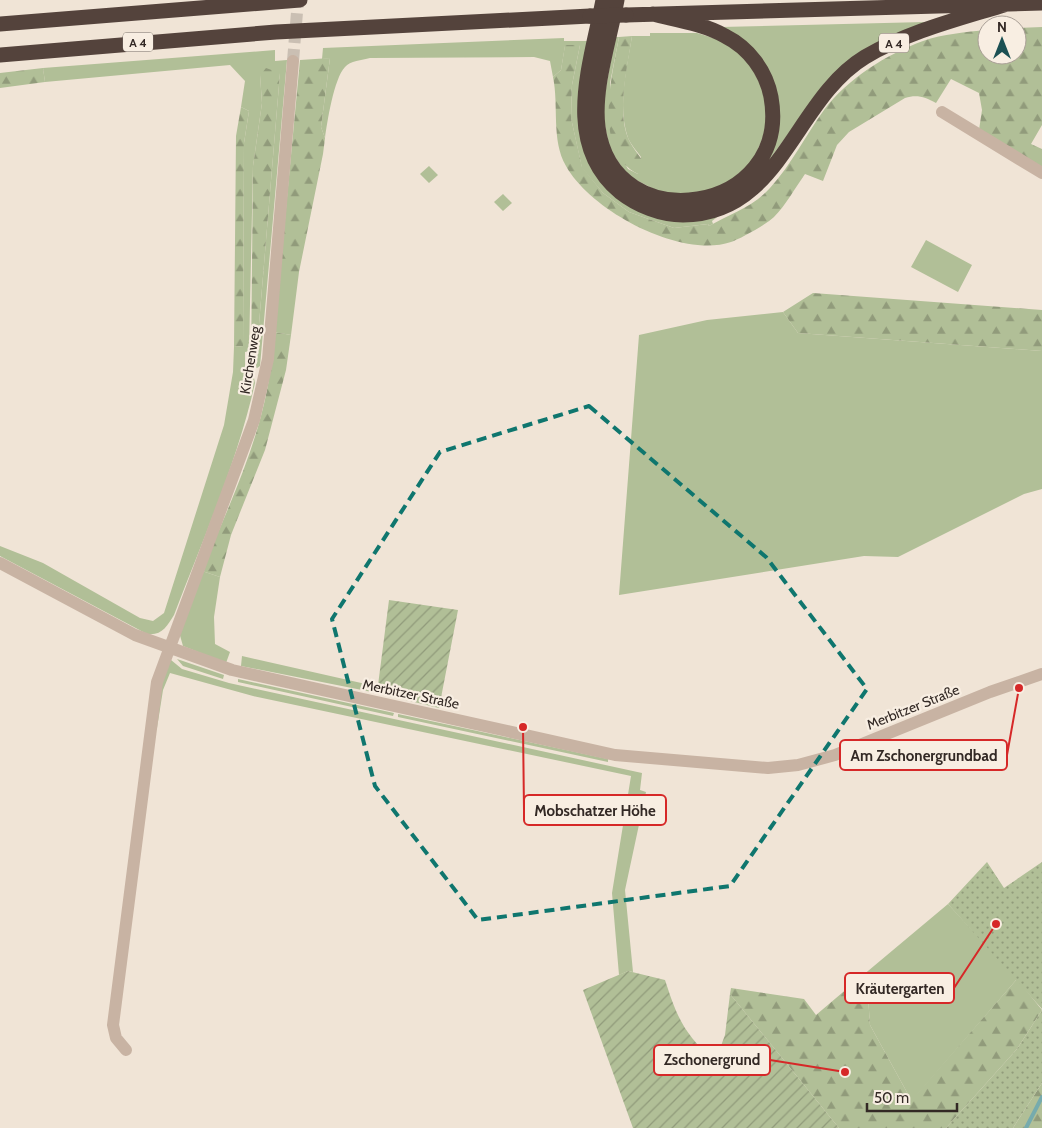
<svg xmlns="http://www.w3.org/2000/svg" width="1042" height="1128" font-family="Cabin,sans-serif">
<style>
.grass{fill:#b1bf97}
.forest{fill:url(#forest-firs)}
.park{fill:url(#park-dots)}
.garden{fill:url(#garden-furrows)}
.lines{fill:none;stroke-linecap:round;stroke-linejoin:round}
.stream{stroke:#76abad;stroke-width:4}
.minor-tunnel{stroke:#cabfb3;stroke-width:12;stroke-dasharray:12 6;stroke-linecap:butt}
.minor{stroke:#c8b3a3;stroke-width:12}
.highway{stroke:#54433c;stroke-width:15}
.highway-bridge{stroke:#54433c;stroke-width:15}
.marked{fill:none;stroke:#0f766e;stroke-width:4;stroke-dasharray:10 6;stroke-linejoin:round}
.labels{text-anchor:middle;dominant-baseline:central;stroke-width:4.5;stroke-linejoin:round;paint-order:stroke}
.shield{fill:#f8eee2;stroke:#6e645e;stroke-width:1}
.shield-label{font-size:12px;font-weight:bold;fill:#332925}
.street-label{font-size:14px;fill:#332925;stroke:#f8eee2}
.leader{fill:none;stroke:#d62828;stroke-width:2}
.callout-dot{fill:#d62828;stroke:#f8eee2;stroke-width:2}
.callout{fill:#f8eee2;stroke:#d62828;stroke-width:2}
.callout-label{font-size:15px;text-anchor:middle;font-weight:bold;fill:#332925}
</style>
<defs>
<pattern id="forest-firs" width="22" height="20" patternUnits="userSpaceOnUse" patternTransform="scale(1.25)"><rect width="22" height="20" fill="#b1bf97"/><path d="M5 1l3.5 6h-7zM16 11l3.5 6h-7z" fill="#919b7b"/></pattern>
<pattern id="park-dots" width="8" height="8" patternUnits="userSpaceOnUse" patternTransform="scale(1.25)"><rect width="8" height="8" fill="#b1bf97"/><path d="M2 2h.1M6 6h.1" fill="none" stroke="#919b7b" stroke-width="1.8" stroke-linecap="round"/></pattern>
<pattern id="garden-furrows" width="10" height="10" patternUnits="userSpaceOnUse" patternTransform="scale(1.25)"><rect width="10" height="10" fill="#b1bf97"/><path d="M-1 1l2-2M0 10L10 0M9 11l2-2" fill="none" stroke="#919b7b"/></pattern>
</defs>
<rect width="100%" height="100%" fill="#f0e4d6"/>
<path class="grass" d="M925 22 822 88 769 160 765 158 774 91 721 27Z
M650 33H697L723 41 747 59 764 91 767 128 752 163 717 191 668 196 628 176 610 150 602 111 615 37H619L610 83 617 150 628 169 638 174 641 157C637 151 631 145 628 138 617 107 627 68 632 36H650Z
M564 38V41H590L578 104 582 143 687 222 720 215 712 221 713 224 709 226 708 224 674 228 629 212 603 193 582 168 571 118 572 85 580 45 565 46 561 70 553 77 550 61 534 57 370 58C362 60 350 61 345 67 334 78 327 123 325 138L321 127 330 58 322 59 323 48Z
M275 50V61L287 60 260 366 257 368 251 364 256 360 280 73 260 75 262 103 253 166 249 351 245 352V371L254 378 255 383C237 463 203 539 174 615 167 626 162 636 147 634L0 556V546L43 563 140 618 153 621 164 613 224 425 233 372 234 347 243 346 244 143 249 111 241 107 245 81 230 65 45 82 43 68Z
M429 166 438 175 429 183 420 174Z
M503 194 512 203 503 211 494 202Z
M926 240 972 265 958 292 911 267Z
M280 272H299L291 335 274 332Z
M783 312 798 333 1042 351V489L1024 494 898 557 864 556 619 595 639 335 707 320Z
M202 571 220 577 214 617 215 644 230 652 226 663 183 646 179 632Z
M242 656 379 687 377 693 241 666Z
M177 659 224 675 223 679 183 666Z
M171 660 182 669 229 683 642 773 640 790 646 792 625 890 633 972 628 971 619 975 612 893 631 776 253 696 170 673 163 690 157 728 159 682Z
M238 679 394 713 393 716 238 682Z
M398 714 608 759V762L398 717Z
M948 904 1017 979 916 1096H909L870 1025 868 996 862 976Z"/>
<path class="forest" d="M1042 27V125L1031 144 1042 149V167L979 130 982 110 979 93 951 79 936 103C925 97 917 94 905 98L849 132 837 145 823 181 805 174C795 188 786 205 774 217 767 224 740 239 731 242 681 259 591 211 566 166 551 140 559 106 553 77L561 70 565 45H580L572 85 571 118 582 167 603 193 629 212 674 228 708 224 709 226C730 214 753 207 770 188 791 165 806 135 824 110 847 79 887 54 923 41 943 34 966 32 987 30V55H1017V28Z
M632 36C628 65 616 113 629 140 633 149 641 157 646 166L643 172 638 174C592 151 612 76 619 37Z
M330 58 321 127 325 138 323 154 299 272H280L300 60Z
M43 68 45 82 0 88V73Z
M266 68 280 73 256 360 251 364 253 166 262 103 260 75Z
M241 107 249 111 244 143 243 346 234 347 236 136Z
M813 293 1042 310V351L798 333 783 312Z
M274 332 291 335 286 370 265 450 231 535 220 577 202 571C226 512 255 452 267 390 271 371 272 351 274 332Z
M862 976 868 996 870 1025 909 1096 916 1095 1017 979 1042 1010 1017 1049 946 1128H839L730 994 731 988 804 999 816 1015Z
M1042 1083V1128H1013Z"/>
<path class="park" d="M987 862 1004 888 1042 862V1009L948 904Z
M1042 1010V1083L1013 1128H946L1017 1049Z"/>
<path class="garden" d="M389 600 458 610 439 708 377 693Z
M628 971 665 980C678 1020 684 1033 715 1062L725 1035 730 994 839 1128H633L583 990Z"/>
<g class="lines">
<path class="stream" d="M1026 1128 1042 1097"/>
<path class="minor-tunnel" d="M293 61 298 0"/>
<path class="minor" d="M942 112 1042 173
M0 563 135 635 232 670 615 755 768 768 798 765 835 755 990 692 1042 674
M126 1050 116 1038 113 1025 157 682 254 420 268 359 293 61"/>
<path class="highway" d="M603 0C591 63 561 143 620 192 638 206 661 215 683 215 781 215 794 100 865 57 909 31 959 19 1007 4
M617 0C610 39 593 88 598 127 613 242 792 214 771 97 766 71 749 48 725 36 704 24 677 20 653 14
M626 15 1042 3
M0 24 300 0
M0 55 276 32 590 16"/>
<path class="highway-bridge" d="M590 16 626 15"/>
</g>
<path class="marked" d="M589 406 766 557 867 689 730 886 478 920 375 786 332 619 440 452Z"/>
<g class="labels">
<g class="shield">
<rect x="123" y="32.5" width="30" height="19" rx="4"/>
<rect x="879" y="33.5" width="30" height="19" rx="4"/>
</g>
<g class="shield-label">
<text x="138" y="42">A 4</text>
<text x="894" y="43">A 4</text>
</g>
<g class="street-label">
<text transform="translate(250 360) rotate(-81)">Kirchenweg</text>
<text transform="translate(411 694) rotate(12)">Merbitzer Straße</text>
<text transform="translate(913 707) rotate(-22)">Merbitzer Straße</text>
</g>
</g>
<path class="leader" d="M1019 688L1007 755M523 727L524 810M996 924L954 988M845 1072L770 1060"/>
<g class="callout-dot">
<circle cx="1019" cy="688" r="5"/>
<circle cx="523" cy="727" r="5"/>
<circle cx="996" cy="924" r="5"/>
<circle cx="845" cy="1072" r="5"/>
</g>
<g class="callout">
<rect x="840" y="740" width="167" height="30" rx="5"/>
<rect x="524" y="795" width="142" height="30" rx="5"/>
<rect x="845" y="973" width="109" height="30" rx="5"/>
<rect x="654" y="1045" width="116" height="30" rx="5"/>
</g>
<g class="callout-label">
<text x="924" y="761">Am Zschonergrundbad</text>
<text x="595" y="816">Mobschatzer Höhe</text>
<text x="900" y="994">Kräutergarten</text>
<text x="712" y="1065">Zschonergrund</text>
</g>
<g transform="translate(1002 40)"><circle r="24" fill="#f8eee2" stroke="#a99f96"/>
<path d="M0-4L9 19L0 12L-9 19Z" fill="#1b5053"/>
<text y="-8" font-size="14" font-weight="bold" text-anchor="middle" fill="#332925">N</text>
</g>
<path d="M867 1103v8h90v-8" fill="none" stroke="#332925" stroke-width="2.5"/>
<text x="874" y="1103" font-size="15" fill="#332925" stroke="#f8eee2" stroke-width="4" paint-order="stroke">50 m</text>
</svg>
